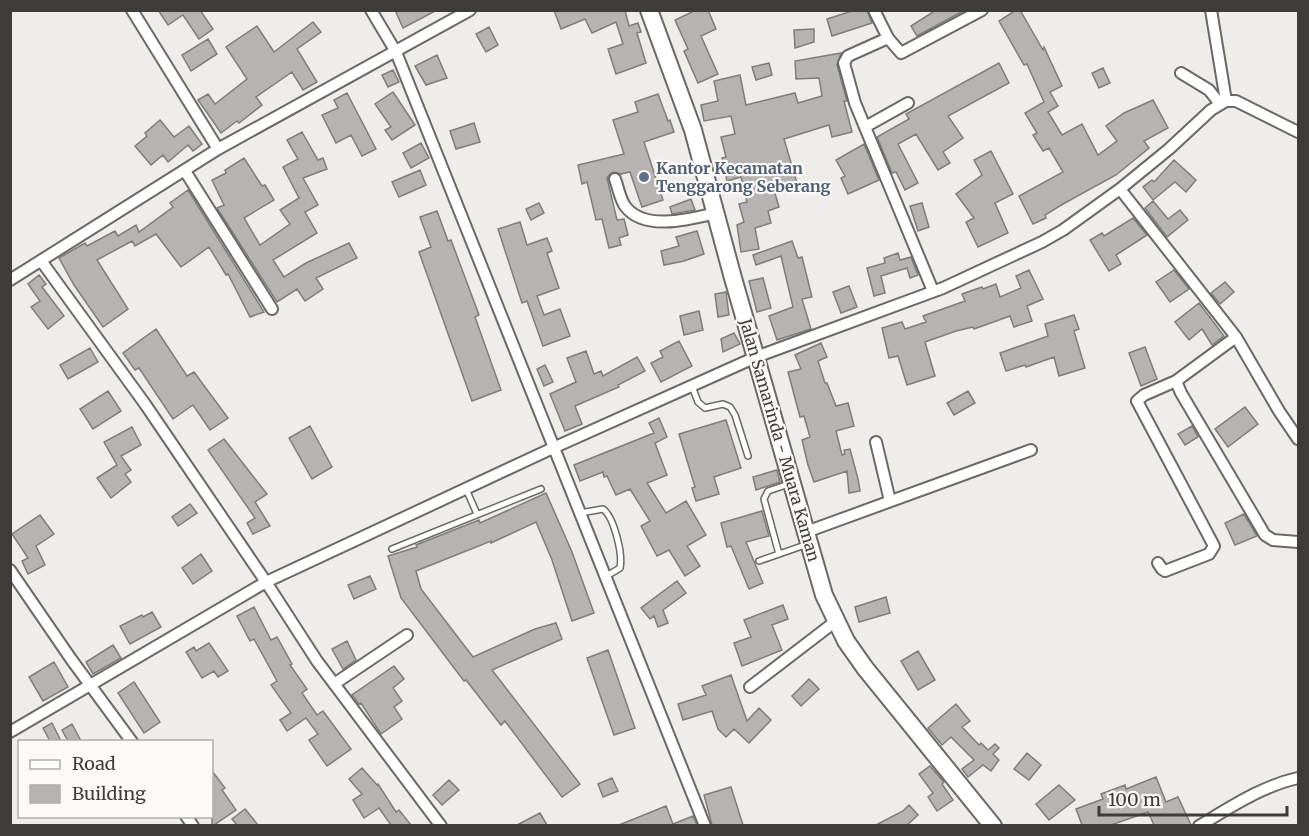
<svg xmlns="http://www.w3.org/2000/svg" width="1309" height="836" font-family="Merriweather,serif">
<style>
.building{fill:#b6b4b1;stroke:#7f7d7b;stroke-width:1.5}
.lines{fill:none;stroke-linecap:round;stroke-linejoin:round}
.lane-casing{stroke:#6b6967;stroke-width:8}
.street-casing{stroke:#6b6967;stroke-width:14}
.primary-casing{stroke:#6b6967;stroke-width:20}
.lane{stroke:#fff;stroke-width:5}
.street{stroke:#fff;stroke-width:10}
.primary{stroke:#fff;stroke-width:16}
.service-dot{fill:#5c6f8a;stroke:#fcfaf7;stroke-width:2}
.labels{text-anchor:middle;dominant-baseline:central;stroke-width:4.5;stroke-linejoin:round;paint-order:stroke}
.service-label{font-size:16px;font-weight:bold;fill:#4e5e75;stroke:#fcfaf7;text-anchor:start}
.street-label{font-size:16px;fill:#3d3c3b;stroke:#fcfaf7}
</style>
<rect width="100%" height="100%" fill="#efedea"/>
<path class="building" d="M158 10H200L213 29 199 39 183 15 168 25Z
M395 10H437L403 28Z
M554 10H625L629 26 638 23 641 32 637 33 646 63 616 74 608 49 623 44 616 22 592 33 585 19 561 29Z
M696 10H708L716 29 701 36 718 74 698 83 684 51 688 49 675 20Z
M855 10H867L872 23 832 36 827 19Z
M936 10H965L917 36 911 26Z
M1016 10H1020L1043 50 1044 47 1062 86 1050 92 1058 106 1048 112 1062 135 1082 124 1098 155 1117 141 1106 126 1124 113 1153 100 1168 128 1144 141 1149 148 1116 175 1063 204 1045 215 1046 218 1033 224 1019 196 1063 172 1049 148 1043 151 1033 135 1037 133 1025 113 1044 102 1027 64 1024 65 999 21Z
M313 22 321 32 297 49 317 82 303 90 292 72 256 97 262 105 239 123 237 121 221 133 198 100 208 94 215 104 247 79 226 47 257 26 274 52Z
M489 27 498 45 486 52 476 34Z
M814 29V42L795 48 794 30Z
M208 39 217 54 191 71 182 55Z
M841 53 837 65 847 101H844L852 132 832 137 829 125 784 139 797 183 774 190 779 207 768 211 771 223 755 228 759 249 741 252 737 225 744 222 739 204 747 202 741 177 727 181 722 158 726 157 721 137 735 134 731 116 704 121 701 105 718 101 714 81 740 75 746 105 795 93 798 103 822 96 819 78 796 79 795 61Z
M437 55 447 78 426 85 415 66Z
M769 63 772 75 756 80 752 67Z
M999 63 1009 83 948 116 963 138 943 152 950 163 938 170 916 134 898 144 918 183 905 190 896 172 892 173 877 137 909 119 906 114Z
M1103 68 1110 83 1099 88 1092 73Z
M393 70 399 82 388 87 382 75Z
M393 92 415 125 392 140 385 130 391 127 375 104Z
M347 93 376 149 362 156 351 135 336 143 322 115 338 108 334 100Z
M658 94 668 121 670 120 674 132 644 142 663 200 642 207 630 172 621 174 613 172 610 174 607 178 617 220 624 219 628 235 619 238 621 245 609 248 602 219 596 220 587 182 582 184 578 165 624 154 613 120 638 112 635 102Z
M160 120 174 137 189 126 202 144 193 151 188 145 168 162 163 155 151 165 135 146 147 136 145 133Z
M474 123 480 142 456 149 450 131Z
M302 132 318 160 323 158 327 169 303 178 318 205 305 212 317 233 273 260 284 277 306 263 349 243 357 258 316 278 323 289 305 301 297 289 277 302 217 208 224 205 212 180 226 173 225 170 244 158 262 186 265 185 274 200 244 218 260 245 290 224 280 210 299 198 283 167 298 159 287 140Z
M421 143 429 158 411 168 403 153Z
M864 144 879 180 848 194 841 178 845 176 836 160Z
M991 151 1013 194 995 203 1008 233 978 247 966 222 974 218 956 194 982 175 974 160Z
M1174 160 1196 180 1186 192 1175 182 1153 200 1143 187 1152 180 1154 182Z
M420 170 426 185 399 197 392 182Z
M188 190 264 312 250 317 228 274 226 275 209 247 181 267 156 234 135 246 132 241 97 260 128 309 103 327 74 285 59 258 85 243 87 246 115 231 118 236 136 225 139 232 173 207 170 203Z
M691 199 695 210 672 214 670 207Z
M1153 201 1168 219 1180 210 1188 220 1167 237 1145 208Z
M539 203 544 213 531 220 526 209Z
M922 203 929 227 918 231 910 206Z
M437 211 448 241 451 240 479 315 475 317 501 390 472 401 419 252 431 247 420 217Z
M1133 218 1147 235 1116 255 1121 264 1109 271 1090 240 1102 233 1104 236Z
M520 222 527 245 547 238 552 251 547 253 559 288 537 296 544 315 560 309 570 336 543 346 527 301 522 303 498 229Z
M697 231 704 254 684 261 664 265 661 251 679 246 676 237Z
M792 241 798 258 802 257 812 297 802 299 811 329 777 340 769 316 793 307 781 256 756 265 753 255Z
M898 253 900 260 911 257 918 275 910 278 907 268 881 276 885 293 874 296 867 268 885 263 884 258Z
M1029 270 1043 299 1027 306 1032 321 1014 327 1010 316 974 329 973 327 956 331 925 342 935 376 907 385 898 356 889 358 882 328 902 322 905 329 926 322 923 316 965 301 962 294 982 287 983 289 996 284 1000 297 1021 288 1016 276Z
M1174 270 1189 289 1170 302 1156 282Z
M39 275 46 284 42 287 64 316 48 329 31 307 40 301 28 284Z
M763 278 771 308 757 312 749 281Z
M1225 282 1234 292 1220 304 1211 293Z
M849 286 857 307 841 313 833 292Z
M726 292 729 315 718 317 715 294Z
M1199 303 1224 336 1212 345 1202 329 1189 340 1175 322Z
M699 311 703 330 684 335 680 316Z
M1074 315 1079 329 1074 331 1085 368 1059 376 1054 357 1026 367 1025 365 1006 371 1000 353 1048 336 1045 324Z
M156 329 187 376 194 372 228 418 210 430 193 405 173 419 139 368 135 370 123 353Z
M734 333 740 344 723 352 721 339Z
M679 341 692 366 661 382 651 363 663 357 660 351Z
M821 343 827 357 818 361 825 383H827L836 406 848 403 854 426 836 431 842 455 845 454 844 450 850 449 858 479 860 491 849 493 847 471 814 482 808 465 802 440 810 437 804 416 800 417 788 372 801 369 795 355Z
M1145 347 1157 379 1141 386 1129 353Z
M90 348 98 362 68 379 60 365Z
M586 351 594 374 601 371 603 376 637 357 645 371 618 385 619 387 575 406 582 424 565 431 550 394 576 382 567 358Z
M545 365 553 382 544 386 537 369Z
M108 391 121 411 93 429 80 409Z
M968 391 975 403 954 415 947 403Z
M1245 407 1258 424 1228 447 1215 429Z
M659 418 667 437 655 443 667 475 647 483 666 513 686 501 706 535 687 546 700 566 685 576 669 550 657 556 641 526 650 521 630 489 616 495 607 476 604 477 603 472 580 481 574 465 654 433 649 423Z
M726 420 741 468 714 477 719 494 696 501 692 488 695 487 679 434Z
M310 426 332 467 312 479 289 438Z
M1192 426 1198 437 1185 445 1178 434Z
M132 427 141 445 121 456 131 470 125 474 131 482 111 498 97 478 117 465 104 442Z
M224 439 267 494 255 502 270 526 253 534 247 523 255 518 208 450Z
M777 470 780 482 756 490 753 477Z
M546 493 572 552 594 613 572 621 552 560 536 522 491 543V541L416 571 421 589 473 657 535 629 556 623 562 639 492 670 580 784 562 797 505 721 501 725 466 680 464 681 401 598 388 556 417 547 416 545 479 520 480 523Z
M190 504 197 513 178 526 172 517Z
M762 511 769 536 746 542 763 583 749 589 731 546 727 547 721 523Z
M1244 514 1257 536 1235 545 1225 523Z
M40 515 54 534 36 546 45 565 28 574 22 561 28 558 12 534Z
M201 554 212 571 193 584 182 568Z
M370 576 376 589 354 599 348 585Z
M677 581 686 593 663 610 668 623 658 627 654 616 650 619 641 608Z
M886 597 890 613 859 622 855 607Z
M783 605 788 619 772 625 782 650 742 666 734 643 751 637 744 620Z
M254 607 271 640 277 637 292 664 290 665 307 689 302 693 317 715 323 711 351 749 327 766 309 740 318 734 306 718 287 731 280 720 291 713 271 685 277 681 254 639 250 641 237 616Z
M152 612 161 627 130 644 120 626 142 615 143 617Z
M347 641 356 660 343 669 332 649Z
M209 643 228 671 218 677 214 671 202 678 186 652 194 647 196 651Z
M113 645 121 658 93 674 86 662Z
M608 650 635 728 614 735 587 658Z
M918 651 935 680 918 690 901 661Z
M54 662 68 687 43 701 29 677Z
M394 666 404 679 393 688 402 701 394 707 402 719 381 734 361 703 359 704 352 695Z
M731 675 747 721 759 708 771 720 749 743 734 729 726 737 718 729 712 711 683 720 678 704 706 695 702 686Z
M809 679 819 689 801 706 792 696Z
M134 682 160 722 144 733 118 693Z
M956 704 970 721 962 727 979 745 981 743 988 750 995 744 999 748 993 754 999 760 991 771 983 765 968 777 962 769 974 760 951 737 942 745 928 728Z
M52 723 60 739 54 741H50L43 728Z
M72 724 81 741H68L62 730Z
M1027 753 1041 765 1029 780 1014 769Z
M930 766 944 782 942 784 953 800 937 811 928 797 933 793 919 774Z
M362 768 377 785 378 784 396 812 399 810 411 825H391L379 808 364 818 353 800 362 794 349 779Z
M212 771 225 788 222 790 236 810 214 825H212Z
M1156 777 1166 802 1178 797 1191 825H1154L1148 812 1111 825H1082L1076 809 1103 799 1101 794 1125 785 1126 789Z
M612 778 618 791 603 797 598 784Z
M449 780 459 790 442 805 433 795Z
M1059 785 1075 800 1049 820 1036 804Z
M731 787 743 825H712L704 795Z
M909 805 918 815 907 825H876L903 811Z
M666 806 673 824 693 816 697 825H619Z
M245 809 258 825H237L232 819Z
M540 813 547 825H517Z"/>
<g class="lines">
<defs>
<path id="lane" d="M692 386 698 402 705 408 723 404 730 407 735 415 748 456
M466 489 477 514
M580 513 603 509C614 517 623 554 620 568L605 577
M392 549 541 489
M779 554 764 499 768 491 789 484
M759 561 808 544"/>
<path id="street" d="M132 10 218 149
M371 10 396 52 705 826
M874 10 888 38 901 53 982 10
M1211 10 1226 101H1236L1298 132
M888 38 848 56 844 63 855 103 933 291
M1181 73 1209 90 1220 104
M865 127 908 103
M185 171 272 309
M615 179C618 187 620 199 625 206 644 232 691 219 716 213
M1120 189 1236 337 1279 411 1298 439
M42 262 145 404 266 582 317 661 441 826
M10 280 218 149 470 10
M1176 381 1181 393 1265 535 1273 540 1298 542
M876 442 890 501
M806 532 1031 450
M1158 563 1162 569 1165 571 1209 554 1214 546 1137 401 1144 395 1176 381 1236 337
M10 570 71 659 132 742
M334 684 407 635
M750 687 836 621
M10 732 266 582 553 448 756 357 943 288 1042 242 1063 230 1120 189 1169 149 1211 110 1226 101
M186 816 193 826
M1199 826C1231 807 1262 786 1298 778"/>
<path id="primary" d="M649 10 693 130 733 278 824 595 846 641 865 668 993 826"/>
</defs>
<use href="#lane" class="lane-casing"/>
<use href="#street" class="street-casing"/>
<use href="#primary" class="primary-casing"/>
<use href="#lane" class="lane"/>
<use href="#street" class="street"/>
<use href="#primary" class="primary"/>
</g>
<circle class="service-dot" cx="644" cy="177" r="6"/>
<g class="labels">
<g class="service-label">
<text x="656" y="168">Kantor Kecamatan<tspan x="656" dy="18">Tenggarong Seberang</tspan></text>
</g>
<g class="street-label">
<text transform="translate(780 440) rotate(74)">Jalan Samarinda - Muara Kaman</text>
</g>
</g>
<rect width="1309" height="836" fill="none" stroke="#3d3c3b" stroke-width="24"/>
<rect x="18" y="740" width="195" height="78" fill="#fcfaf7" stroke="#b0aeac" stroke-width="1.5"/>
<rect x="30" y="760" width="30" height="9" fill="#ffffff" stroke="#b0aeac" stroke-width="1.5"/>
<text x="72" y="770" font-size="18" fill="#3d3c3b">Road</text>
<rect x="30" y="785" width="30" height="18" fill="#b6b4b1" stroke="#b0aeac" stroke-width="1.5"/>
<text x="72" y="800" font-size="18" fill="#3d3c3b">Building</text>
<path d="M1099 806v9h188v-9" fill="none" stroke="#3d3c3b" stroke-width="3"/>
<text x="1108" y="806" font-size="18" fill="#3d3c3b" stroke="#fcfaf7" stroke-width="4.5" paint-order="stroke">100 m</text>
</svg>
